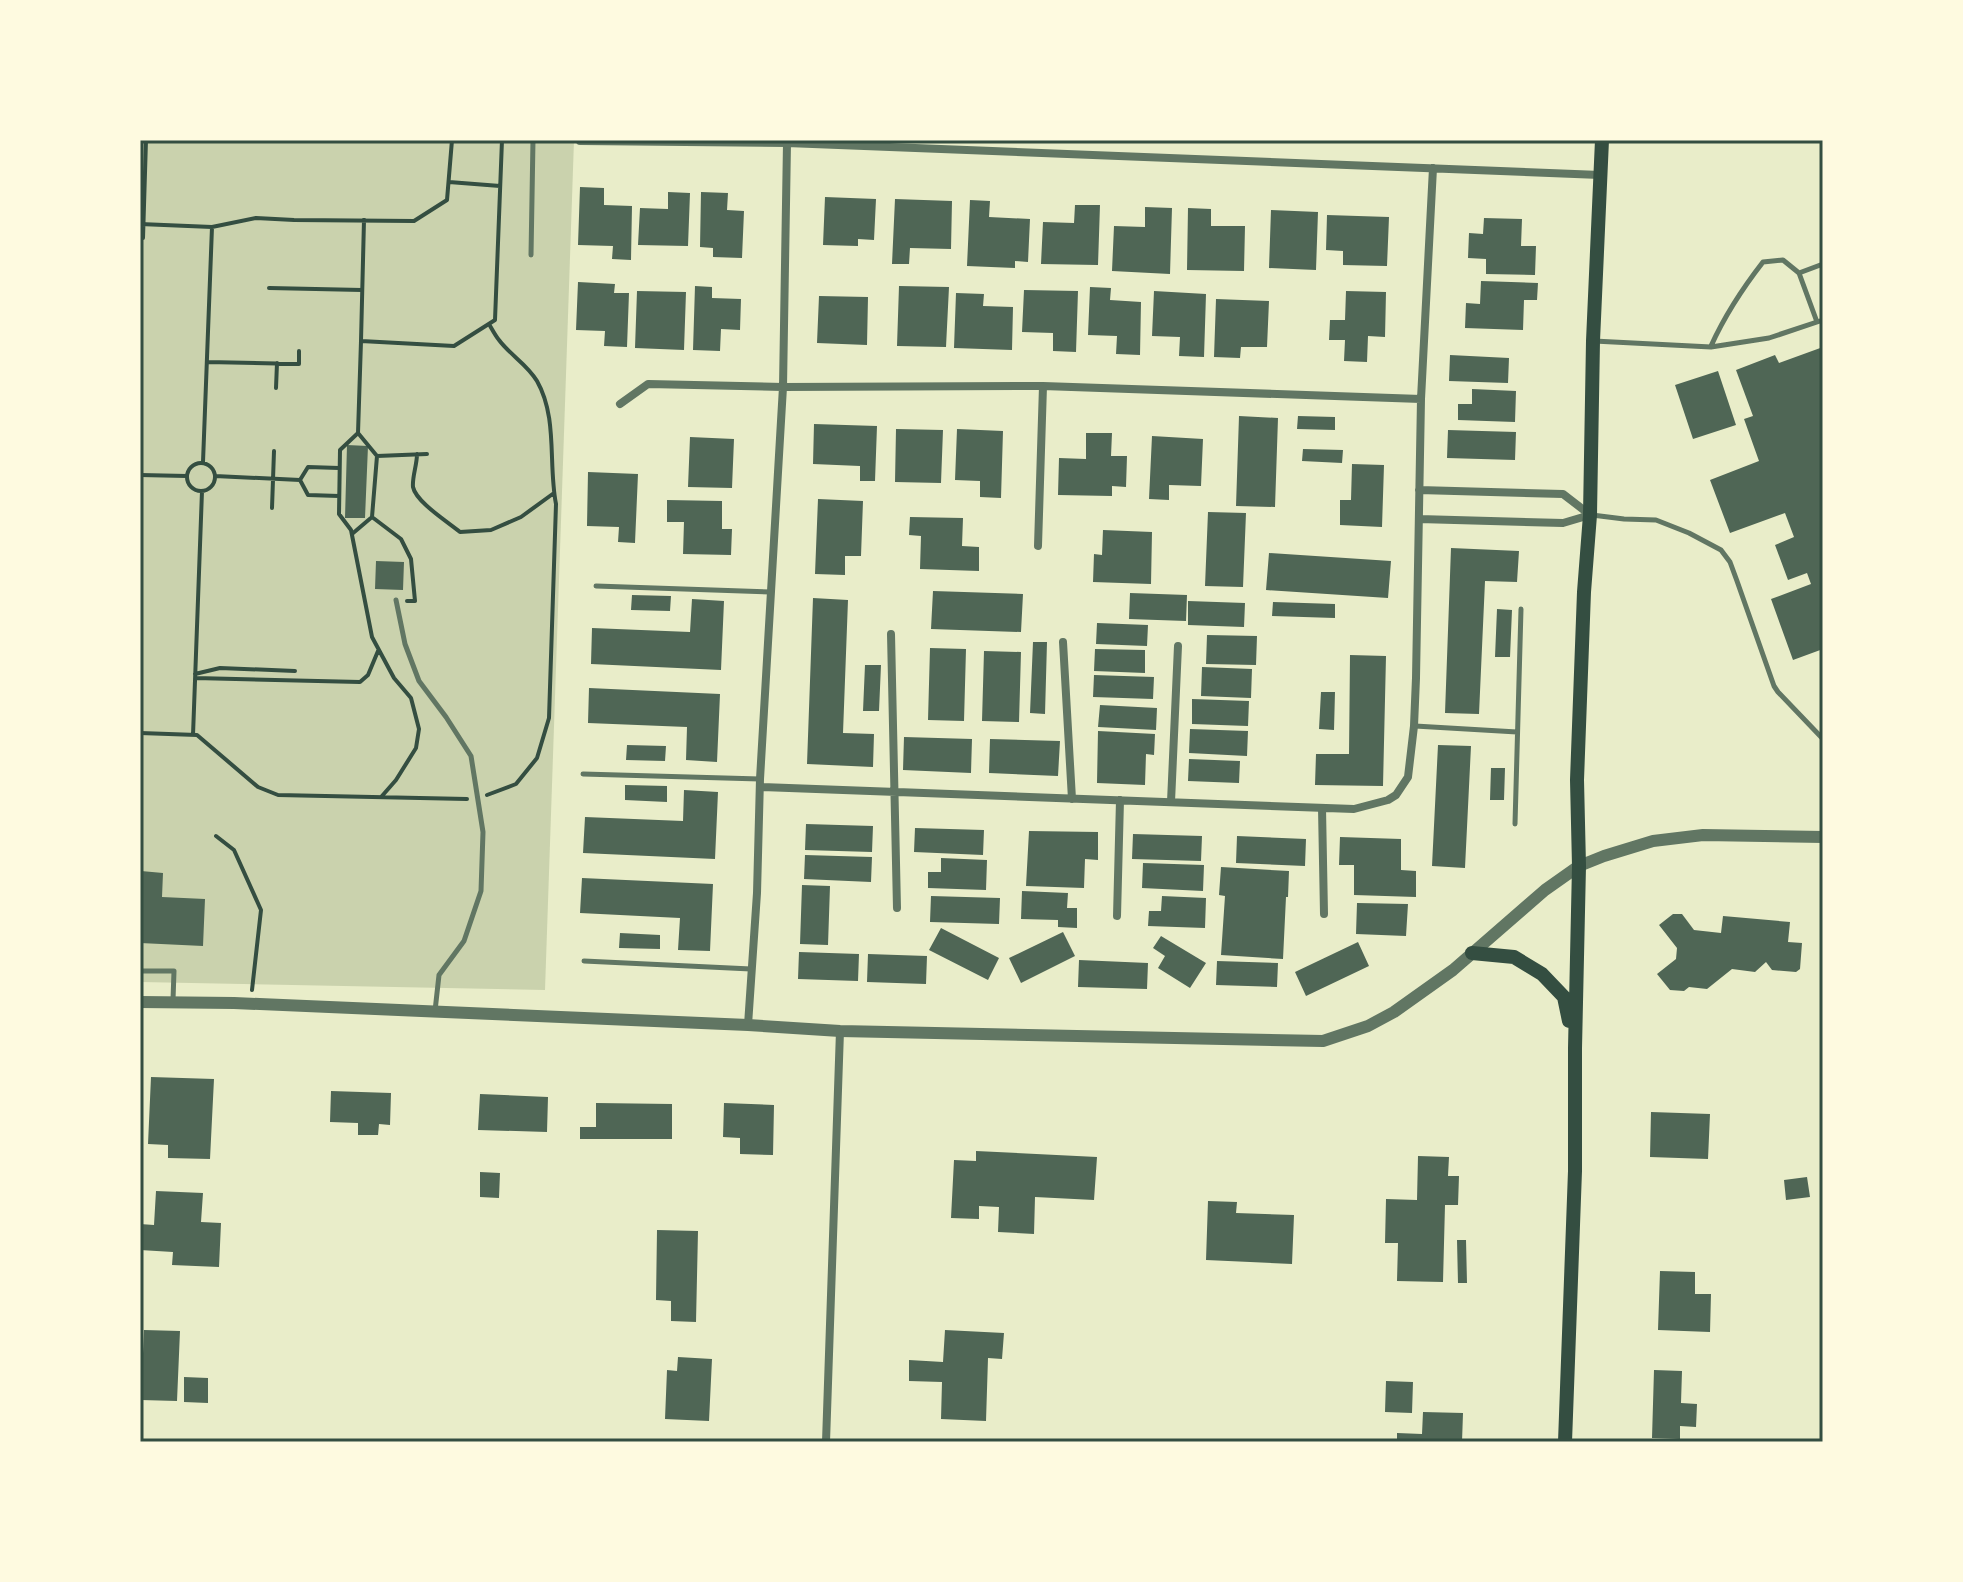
<svg xmlns="http://www.w3.org/2000/svg" width="1963" height="1582" font-family="'Playfair Display',serif">
<style>
.green{fill:#cad2ad}
.building{fill:#4f6655}
.lines{fill:none;stroke-linecap:round;stroke-linejoin:round}
.path{stroke:#344e41;stroke-width:4}
.service{stroke:#617663;stroke-width:5}
.minor{stroke:#617663;stroke-width:8}
.tertiary{stroke:#617663;stroke-width:12}
.secondary{stroke:#344e41;stroke-width:14}
.neatline{fill:none;stroke:#344e41;stroke-width:3}
</style>
<rect width="100%" height="100%" fill="#e9edc9"/>
<path class="green" d="M140 140H574L545 990 140 982Z"/>
<path class="building" d="M580 187 604 188V205L632 206 631 260 612 259 613 246 578 245Z
M668 192 690 193 688 246 638 245 640 208 668 209Z
M701 192 728 193 727 210 744 211 742 258 713 257V248L700 247Z
M825 197 876 199 874 240 858 239V246L823 245Z
M895 199 952 201 951 249 910 248 909 264H892Z
M970 200 990 201 989 217 1030 219 1028 262 1015 261V268L967 266Z
M1075 205H1100L1098 265 1041 264 1043 222 1074 223Z
M1145 207 1172 208 1170 274 1112 271 1114 226 1145 227Z
M1188 208 1211 209V226H1245L1244 271 1187 270Z
M1271 210 1318 212 1316 270 1269 268Z
M1327 215 1389 217 1387 266 1343 265V251L1326 250Z
M1484 218 1522 219 1521 246H1536L1535 275 1486 274V259L1468 258 1469 233 1483 234Z
M1481 281 1538 283 1537 300H1524L1523 330 1465 328 1466 303 1480 304Z
M578 282 615 284 614 293H629L627 347 604 346 605 331 576 330Z
M695 286 712 287V298L741 299 740 330 721 329 720 351 693 350Z
M899 286 949 287 946 347 897 346Z
M1090 287 1111 288 1110 300 1141 302 1140 355 1116 354 1117 336 1088 335Z
M1024 290 1078 291 1076 352 1053 351V333L1022 332Z
M637 291 686 292 684 350 635 348Z
M1154 291 1206 294 1204 357 1179 356 1180 337 1152 336Z
M1346 291 1386 292 1385 337 1368 336 1367 362 1344 361 1345 340H1329L1330 320H1345Z
M956 293 984 294 983 306 1013 307 1012 350 954 348Z
M819 296 868 297 867 345 817 343Z
M1216 299 1269 301 1267 347H1241L1240 358 1214 357Z
M1823 347V649L1793 660 1771 599 1811 584 1807 573 1788 580 1775 545 1794 537 1785 513 1730 533 1710 480 1759 461 1744 419 1753 416 1736 370 1775 355 1779 363Z
M1450 355 1509 358 1508 383 1449 381Z
M1718 371 1736 425 1693 439 1675 385Z
M1472 389 1516 391 1515 422 1458 420V404H1472Z
M1239 416 1278 418 1275 507 1236 506Z
M1298 416 1335 417V430L1297 429Z
M814 424 877 426 875 481H860V466L813 464Z
M896 429 943 430 941 483 895 482Z
M957 429 1003 431 1001 498 980 497V481L955 480Z
M1448 430 1516 432 1515 460 1447 458Z
M1086 433H1112L1111 456H1127L1126 487 1112 486V496L1058 495 1059 458 1086 459Z
M1152 436 1203 439 1201 486 1169 485V500L1149 499Z
M690 437 734 439 732 488 688 487Z
M347 445 368 446 365 518H345Z
M1303 449 1343 450 1342 463 1302 461Z
M1352 464 1384 465 1382 527 1340 525V500H1351Z
M588 472 638 474 635 543 618 542 619 527 587 526Z
M818 499 863 501 861 556H845V575L815 574Z
M667 500 722 501V529H732L731 555 683 554 684 522H667Z
M1208 512 1246 513 1243 587 1205 586Z
M910 517 963 518 962 546 979 547V571L920 569 921 536 909 535Z
M1103 530 1152 532 1151 584 1093 582 1094 554 1102 555Z
M1451 548 1519 551 1517 582 1485 581 1479 714 1445 713Z
M1269 553 1391 561 1388 598 1266 590Z
M376 561 404 562 403 590 375 589Z
M933 591 1023 594 1021 632 931 629Z
M1130 593 1187 595 1186 621 1129 619Z
M632 595 671 596 670 611 631 610Z
M813 598 848 600 843 733 874 734 873 767 807 764Z
M692 599 724 601 721 670 591 664 592 628 690 632Z
M1188 601 1245 603 1244 627 1188 625Z
M1273 602 1335 604V618L1272 616Z
M1497 609 1512 610 1510 657H1495Z
M1097 623 1148 625 1147 646 1096 644Z
M1207 635 1257 636 1256 665 1206 664Z
M1033 642H1047L1045 714 1030 713Z
M930 648 966 649 964 721 928 720Z
M1095 649 1145 650V673L1094 671Z
M984 651 1021 652 1019 722 982 721Z
M1350 655 1386 656 1383 786 1315 785 1316 754H1349Z
M865 665H881L879 711H863Z
M1202 667 1252 669 1251 698 1201 696Z
M1094 675 1154 677 1153 699 1093 697Z
M589 688 720 694 717 762 686 760 687 727 588 723Z
M1321 692H1335L1334 730 1319 729Z
M1192 699 1249 701 1248 726 1192 724Z
M1100 705 1157 708 1156 730 1098 727Z
M1190 729 1248 731 1247 756 1189 753Z
M1098 731 1155 734 1154 755 1146 754 1145 785 1097 783Z
M904 737 972 739 971 773 903 770Z
M990 739 1060 741 1058 776 989 773Z
M627 745 666 746 665 761 626 760Z
M1438 745 1471 746 1465 868 1432 866Z
M1189 759 1240 761 1239 783 1188 781Z
M1491 768H1505L1504 800H1490Z
M625 785 667 786V802L625 800Z
M684 790 718 792 715 859 583 853 585 817 683 821Z
M806 824 873 826 872 852 805 850Z
M915 828 984 830 983 855 914 852Z
M1029 831 1098 832V860L1085 859 1084 888 1026 886Z
M1133 834 1202 836 1201 861 1132 859Z
M1237 836 1306 839 1305 866 1236 863Z
M1340 837 1401 839V870L1416 871V897L1354 895V865H1339Z
M805 855 872 857 871 882 804 879Z
M941 858 987 860 986 890 928 888V872H941Z
M1143 863 1204 865 1203 891 1142 888Z
M1221 867 1289 871 1288 897H1286L1283 959 1221 955 1225 896 1219 895Z
M141 871 163 873 162 897 205 899 203 946 140 943Z
M582 878 713 884 710 951 678 950 680 918 580 913Z
M802 885 830 886 828 945 800 944Z
M1022 891 1068 893 1067 908H1077V928L1058 927V920L1021 919Z
M931 896 1000 898 999 924 930 922Z
M1162 896 1206 898 1205 928 1148 926 1149 911H1161Z
M1357 903 1408 904 1406 936 1356 934Z
M1673 914H1682L1694 930 1721 933 1723 916 1790 922 1788 942 1802 943 1800 969 1796 972 1772 970 1766 962 1755 972 1732 969 1707 989 1689 987 1684 991 1670 990 1657 974 1676 959 1677 948 1659 925Z
M941 928 999 958 988 980 929 950Z
M1063 932 1075 956 1021 983 1009 958Z
M620 933 660 935V949L619 948Z
M1161 936 1206 963 1190 988 1158 968 1165 956 1153 948Z
M1358 942 1369 966 1306 996 1295 972Z
M799 952 859 954 858 981 798 979Z
M868 954 927 956 926 984 867 982Z
M1079 960 1148 963 1147 989 1078 987Z
M1217 961 1278 963 1277 987 1216 985Z
M151 1077 214 1079 210 1159 168 1158V1145L148 1144Z
M331 1091 391 1093 390 1125 379 1124 378 1135H358V1123L330 1122Z
M480 1094 548 1097 547 1132 478 1130Z
M596 1103 672 1104V1139H580V1127H596Z
M724 1103 774 1105 773 1155 740 1154V1138L723 1137Z
M1651 1112 1710 1114 1708 1159 1650 1157Z
M976 1151 1097 1157 1094 1200 1035 1197 1034 1234 998 1232 999 1207 979 1206V1219L951 1218 954 1160 976 1161Z
M1418 1156 1449 1157 1448 1176H1459L1458 1205H1445L1443 1282 1397 1281 1398 1243H1385L1386 1199 1417 1200Z
M480 1172 500 1173 499 1198 480 1197Z
M1807 1177 1810 1197 1786 1200 1784 1180Z
M156 1191 203 1193 201 1222 221 1223 219 1267 172 1265 173 1252 140 1250V1224L154 1225Z
M1208 1201 1237 1202 1236 1213 1294 1215 1292 1264 1206 1260Z
M657 1230 698 1231 696 1322 671 1321V1301L656 1300Z
M1457 1240H1466L1467 1283H1458Z
M1660 1271 1695 1272V1294H1711L1710 1332 1658 1330Z
M144 1330 180 1331 177 1401 141 1400Z
M945 1330 1004 1333 1002 1359 988 1358 986 1421 941 1419 942 1382 909 1381V1360L943 1362Z
M678 1357 712 1359 709 1421 665 1419 667 1370 677 1371Z
M1654 1370 1682 1371 1681 1403 1697 1404 1696 1427 1680 1426V1439L1652 1438Z
M184 1377 208 1378V1403L184 1402Z
M1386 1381 1413 1382 1412 1413 1385 1412Z
M1423 1412 1463 1413 1462 1442H1397V1433L1422 1434Z"/>
<g class="lines">
<path class="path" d="M449 182 500 186
M364 220 361 341 454 346 495 320 502 140
M140 224 212 227 256 218 294 220 414 221 447 200 452 140
M143 238 146 140
M269 288 362 290
M361 341 358 433 340 450 339 514 351 530 372 637 394 678 411 698 419 729 416 748 396 780 382 796
M207 362 299 364V351
M276 388 277 363
M417 454C417 465 412 477 413 487 416 502 448 522 460 532L491 530 521 517 554 493
M377 456 427 454
M203 462 212 227
M187 477a14 14 0 1 1 28 0a14 14 0 1 1-28 0Z
M140 475 187 476
M215 476 300 480 308 495 339 496
M300 480 308 467 339 468
M272 508 274 451
M372 517 401 539 411 559 415 601H407
M352 534 372 517 377 456 358 433
M195 674 220 668 295 671
M195 678 360 682 368 675 378 651
M140 733 197 735 258 787 278 795 467 799
M193 735 202 491
M487 795 516 784 537 758 549 718 556 504C548 464 558 418 537 381 527 364 510 355 499 340 495 335 492 329 489 324
M216 836 234 850 261 910 252 990"/>
<path class="service" d="M531 255 533 140
M1817 322 1799 273 1823 264
M1594 341 1711 347 1769 338 1823 320
M1711 346C1725 315 1742 289 1763 262L1783 260 1799 273
M1592 515 1624 519 1656 520 1689 533 1721 550 1730 562 1737 581 1774 686 1778 692 1823 739
M596 586 771 592
M396 600 405 644 419 681 446 717 471 756 483 832 481 891 464 941 439 975 435 1011
M1415 726 1517 732
M583 774 760 779
M1515 824 1521 609
M584 961 751 969
M140 971H174L173 1000"/>
<path class="minor" d="M580 141 787 143 1600 175
M620 404 648 384 783 387 1043 386 1421 399
M1419 490 1563 494 1589 514
M1419 519 1563 523 1590 515
M1038 546 1043 386
M891 634 897 908
M1063 642 1072 799
M760 787 1354 809 1388 800 1396 795 1408 777 1414 726 1416 678 1421 399 1433 168
M1171 802 1178 646
M1322 808 1324 914
M1117 916 1120 800
M748 1025 757 893 760 779 783 387 787 143
M826 1442 840 1031"/>
<path class="tertiary" d="M140 1002 234 1003 748 1025 840 1031 1323 1041 1368 1026 1394 1012 1453 970 1545 890 1579 866 1604 856 1653 841 1703 835 1823 837"/>
<path class="secondary" d="M1472 953 1514 957 1542 974 1564 997 1569 1021
M1565 1442 1575 1171V1048L1579 866 1577 780 1584 592 1590 515 1593 341 1602 140"/>
</g>
<rect width="1963" height="1582" fill="none" stroke="#fefae0" stroke-width="284"/>
<rect x="142" y="142" width="1679" height="1298" class="neatline"/>
</svg>
